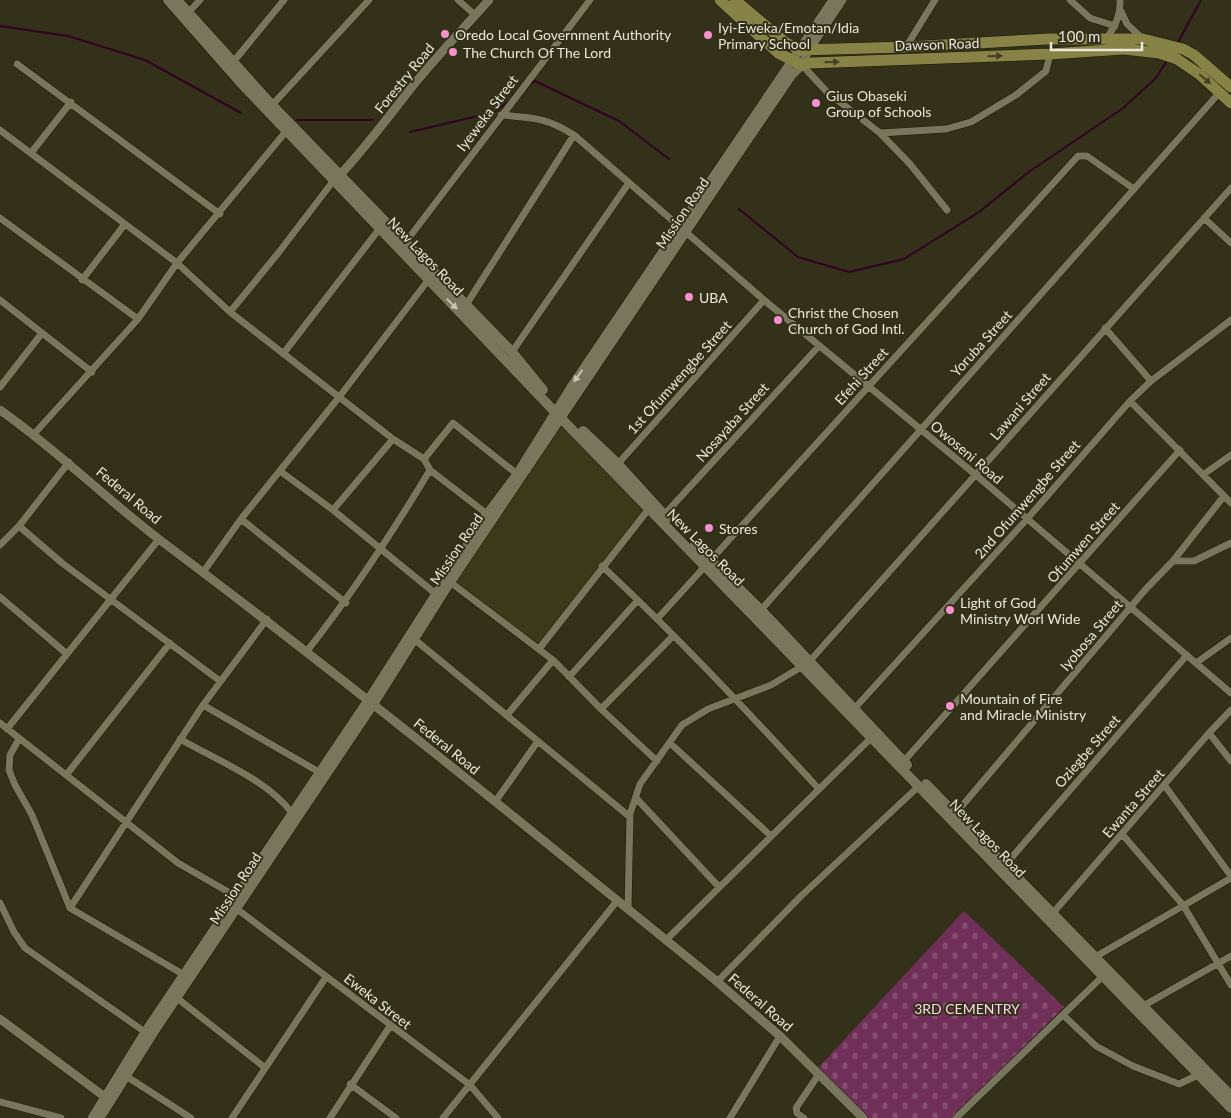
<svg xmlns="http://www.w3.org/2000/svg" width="1231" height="1118" font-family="Lato,sans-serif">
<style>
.built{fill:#3c391a}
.cemetery{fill:url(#cemetery-stones)}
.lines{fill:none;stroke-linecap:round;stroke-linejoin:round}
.stream{stroke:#320123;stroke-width:2}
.minor-casing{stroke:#1b1903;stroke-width:8}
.tertiary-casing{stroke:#1b1903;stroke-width:10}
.secondary-casing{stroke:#1b1903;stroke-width:11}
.trunk-casing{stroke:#1b1903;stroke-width:12}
.minor{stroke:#78765d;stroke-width:7}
.tertiary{stroke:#78765d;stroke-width:9}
.secondary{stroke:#78765d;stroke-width:10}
.trunk{stroke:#878246;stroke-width:11}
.oneway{fill:#444123}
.oneway2{fill:#c6c5b4}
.poi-dot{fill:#f790ce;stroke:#33311a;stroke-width:2}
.labels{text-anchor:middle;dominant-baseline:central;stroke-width:4;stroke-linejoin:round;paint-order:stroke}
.poi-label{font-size:14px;fill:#e8e7d9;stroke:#33311a;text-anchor:start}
.street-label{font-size:14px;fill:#e8e7d9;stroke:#33311a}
.park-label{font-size:14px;fill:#fed4eb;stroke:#33311a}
</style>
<defs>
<pattern id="cemetery-stones" width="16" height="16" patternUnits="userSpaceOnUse" patternTransform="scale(1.25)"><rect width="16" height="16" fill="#702f58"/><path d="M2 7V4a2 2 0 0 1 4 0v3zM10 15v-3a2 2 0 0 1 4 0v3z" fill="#844d6f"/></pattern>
</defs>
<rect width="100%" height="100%" fill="#33311a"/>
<path class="built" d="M560 413 654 508 539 653 445 581Z"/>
<path class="cemetery" d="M964 911 1064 1007 952 1118H867L817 1069Z"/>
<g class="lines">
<path class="stream" d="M0 26 68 36 145 60 241 113
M1177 44 1201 0
M528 86 535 81 619 121 669 159
M297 120H373
M410 132 495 112 509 101
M739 209 798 257 849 272 904 259 979 212 1030 171 1122 109 1155 79 1167 61"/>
<defs>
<path id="minor" d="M458 0 475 15
M1070 0 1090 18 1115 26
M1121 11 1127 24 1143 39
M188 13 200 0
M1107 38C1115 26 1121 15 1120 0
M906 47 935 0
M234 61 284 0
M17 64 220 214
M802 65 827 92 880 133 946 129 971 122 1016 95 1046 71 1050 54
M272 105 369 0
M501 115C534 118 546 117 574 135L764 300 976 475 1231 693
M0 130 177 263 230 312 393 439 424 459 430 470 487 514
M880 133 910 164 947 210
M31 153 71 102
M0 218 138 319
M1204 218 1231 243
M405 243 590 0
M82 280 125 224
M0 300 92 372
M466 305 574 135
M230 312 279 252 334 180
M1105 328 1151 381
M512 352 628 184
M283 354 380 228
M0 387 42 333
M1130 401 1231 503
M34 434 138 319 177 263 288 129
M424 459 453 423 517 474
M616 466 764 300
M280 471 333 510 436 594
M1204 474 1231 455
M333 510 393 439
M664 515 819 346
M241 519 346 603
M19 526 62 563 220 681
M0 545 19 526 69 462
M1173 561H1194L1231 543
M602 566C678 637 748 712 818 788
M204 571 241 519 340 396 429 279
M450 582 553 660 601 709 657 761
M0 597 67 654
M761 610 1220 92
M658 618 1078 156H1087L1134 189
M414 639 630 817
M539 649 651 506
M307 651C353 593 392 533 430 470
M1196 663 1231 638
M569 677 638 600
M203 705 319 772
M601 709 672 637
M854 709 1027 519 1130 401 1151 381 1231 320
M507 715 553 660
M0 723 178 863 237 897
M7 729 159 539
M1209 733 1231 761
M19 739 10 755 9 770 15 785 32 815 70 908 186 976
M180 739C218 761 266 779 292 813
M670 743 771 836
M904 761 1180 450
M67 774 170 643
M1165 786 1231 876
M636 798 719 887
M495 802 538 741
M956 813 1145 590 1173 561 1224 496
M1122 834 1183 905 1231 985
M1006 864 1187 655
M0 903 14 932 25 948 145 1032
M70 908 203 705 267 619
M237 909 470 1085 498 1118
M628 909 630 814 640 784 682 725 708 709 771 685 808 663 1231 188
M1053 913 1209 733 1231 710
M666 940 870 739
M1095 957 1231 878
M717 982 800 897 919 786
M177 998 264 1067
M1143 1006 1231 956
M1063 1015 1096 1046 1133 1066 1179 1084 1198 1075
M126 1076 191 1118
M350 1084 396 1118
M0 1102 61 1118
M232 1118 326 977
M330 1118 390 1026
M443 1118 617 901
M730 1118 780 1036
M804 1118 797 1113 796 1108 819 1074
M956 1118 1103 976"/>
<path id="tertiary" d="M340 175C365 148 386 120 408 92 433 60 462 30 489 0
M0 410C57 450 105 498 160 540 348 681 531 830 714 979L780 1036 863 1118
M0 1019 105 1097
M92 1118 145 1032 368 700 487 514 517 474 573 384 833 0
M100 1118 154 1032 373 705 444 592 747 141 792 75 802 65 808 51 842 0"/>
<path id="secondary" d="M168 0 240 82 555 412 1231 1108
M177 0 272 105 512 352 543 390
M583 431 618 464 667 518
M695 545 761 610 907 765
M926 784 1231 1096"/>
<path id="trunk" d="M720 0 778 53 802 65 810 63 1050 54 1124 49 1159 53 1177 59 1199 74 1231 103
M735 0 786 43 800 50 906 47 1048 39H1143L1183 49 1194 55 1231 87"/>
</defs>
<use href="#minor" class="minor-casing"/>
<use href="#tertiary" class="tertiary-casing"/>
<use href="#secondary" class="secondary-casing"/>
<use href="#trunk" class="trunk-casing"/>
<use href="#minor" class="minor"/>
<use href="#tertiary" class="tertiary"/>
<use href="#secondary" class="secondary"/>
<use href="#trunk" class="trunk"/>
</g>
<defs><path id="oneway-solid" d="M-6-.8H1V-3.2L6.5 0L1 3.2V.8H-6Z" transform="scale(1.25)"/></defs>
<g class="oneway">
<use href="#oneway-solid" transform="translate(995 56) rotate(-2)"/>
<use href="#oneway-solid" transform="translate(832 62) rotate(-2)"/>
<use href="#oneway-solid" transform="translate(1205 79) rotate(40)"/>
</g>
<g class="oneway2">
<use href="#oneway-solid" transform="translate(452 304) rotate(46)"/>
<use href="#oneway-solid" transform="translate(578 376) rotate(125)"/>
</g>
<g class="poi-dot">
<circle cx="445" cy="34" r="5"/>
<circle cx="708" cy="35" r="5"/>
<circle cx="453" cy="52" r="5"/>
<circle cx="816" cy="103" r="5"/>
<circle cx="689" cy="297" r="5"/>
<circle cx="778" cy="320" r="5"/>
<circle cx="709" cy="528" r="5"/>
<circle cx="950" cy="610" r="5"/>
<circle cx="950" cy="706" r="5"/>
</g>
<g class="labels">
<g class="poi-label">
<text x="718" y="27">Iyi-Eweka/Emotan/Idia<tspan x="718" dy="16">Primary School</tspan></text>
<text x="455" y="34">Oredo Local Government Authority</text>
<text x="463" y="52">The Church Of The Lord</text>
<text x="826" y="95">Gius Obaseki<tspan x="826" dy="16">Group of Schools</tspan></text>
<text x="699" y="297">UBA</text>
<text x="788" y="312">Christ the Chosen<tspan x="788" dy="16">Church of God Intl.</tspan></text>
<text x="719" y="528">Stores</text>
<text x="960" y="602">Light of God<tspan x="960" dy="16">Ministry Worl Wide</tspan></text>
<text x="960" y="698">Mountain of Fire<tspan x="960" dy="16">and Miracle Ministry</tspan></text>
</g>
<g class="street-label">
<text transform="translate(937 44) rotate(-2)">Dawson Road</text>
<text transform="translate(404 78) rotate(-51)">Forestry Road</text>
<text transform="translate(487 113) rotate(-53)">Iyeweka Street</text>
<text transform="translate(682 213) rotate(-56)">Mission Road</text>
<text transform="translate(426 256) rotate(46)">New Lagos Road</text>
<text transform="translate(981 343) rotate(-48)">Yoruba Street</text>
<text transform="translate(861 376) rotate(-48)">Efehi Street</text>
<text transform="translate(679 377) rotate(-48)">1st Ofumwengbe Street</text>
<text transform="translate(1020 406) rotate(-49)">Lawani Street</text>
<text transform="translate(732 422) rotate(-48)">Nosayaba Street</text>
<text transform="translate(967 452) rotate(40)">Owoseni Road</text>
<text transform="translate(129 495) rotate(40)">Federal Road</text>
<text transform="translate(1027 499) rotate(-49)">2nd Ofumwengbe Street</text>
<text transform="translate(1083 542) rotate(-49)">Ofumwen Street</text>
<text transform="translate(706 547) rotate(45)">New Lagos Road</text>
<text transform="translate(456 549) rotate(-56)">Mission Road</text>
<text transform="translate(1091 635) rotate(-50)">Iyobosa Street</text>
<text transform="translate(447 746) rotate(39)">Federal Road</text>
<text transform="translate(1087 751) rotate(-49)">Oziegbe Street</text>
<text transform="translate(1133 803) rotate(-49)">Ewanta Street</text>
<text transform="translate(988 838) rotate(46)">New Lagos Road</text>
<text transform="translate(235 888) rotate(-57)">Mission Road</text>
<text transform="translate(378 1001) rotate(38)">Eweka Street</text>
<text transform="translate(761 1002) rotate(41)">Federal Road</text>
</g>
<g class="park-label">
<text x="967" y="1008">3RD CEMENTRY</text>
</g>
</g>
<path d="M1051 42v8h91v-8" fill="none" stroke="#e8e7d9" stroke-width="2.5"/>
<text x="1058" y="42" font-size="15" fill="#e8e7d9" stroke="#33311a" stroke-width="4" paint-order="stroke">100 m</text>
</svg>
